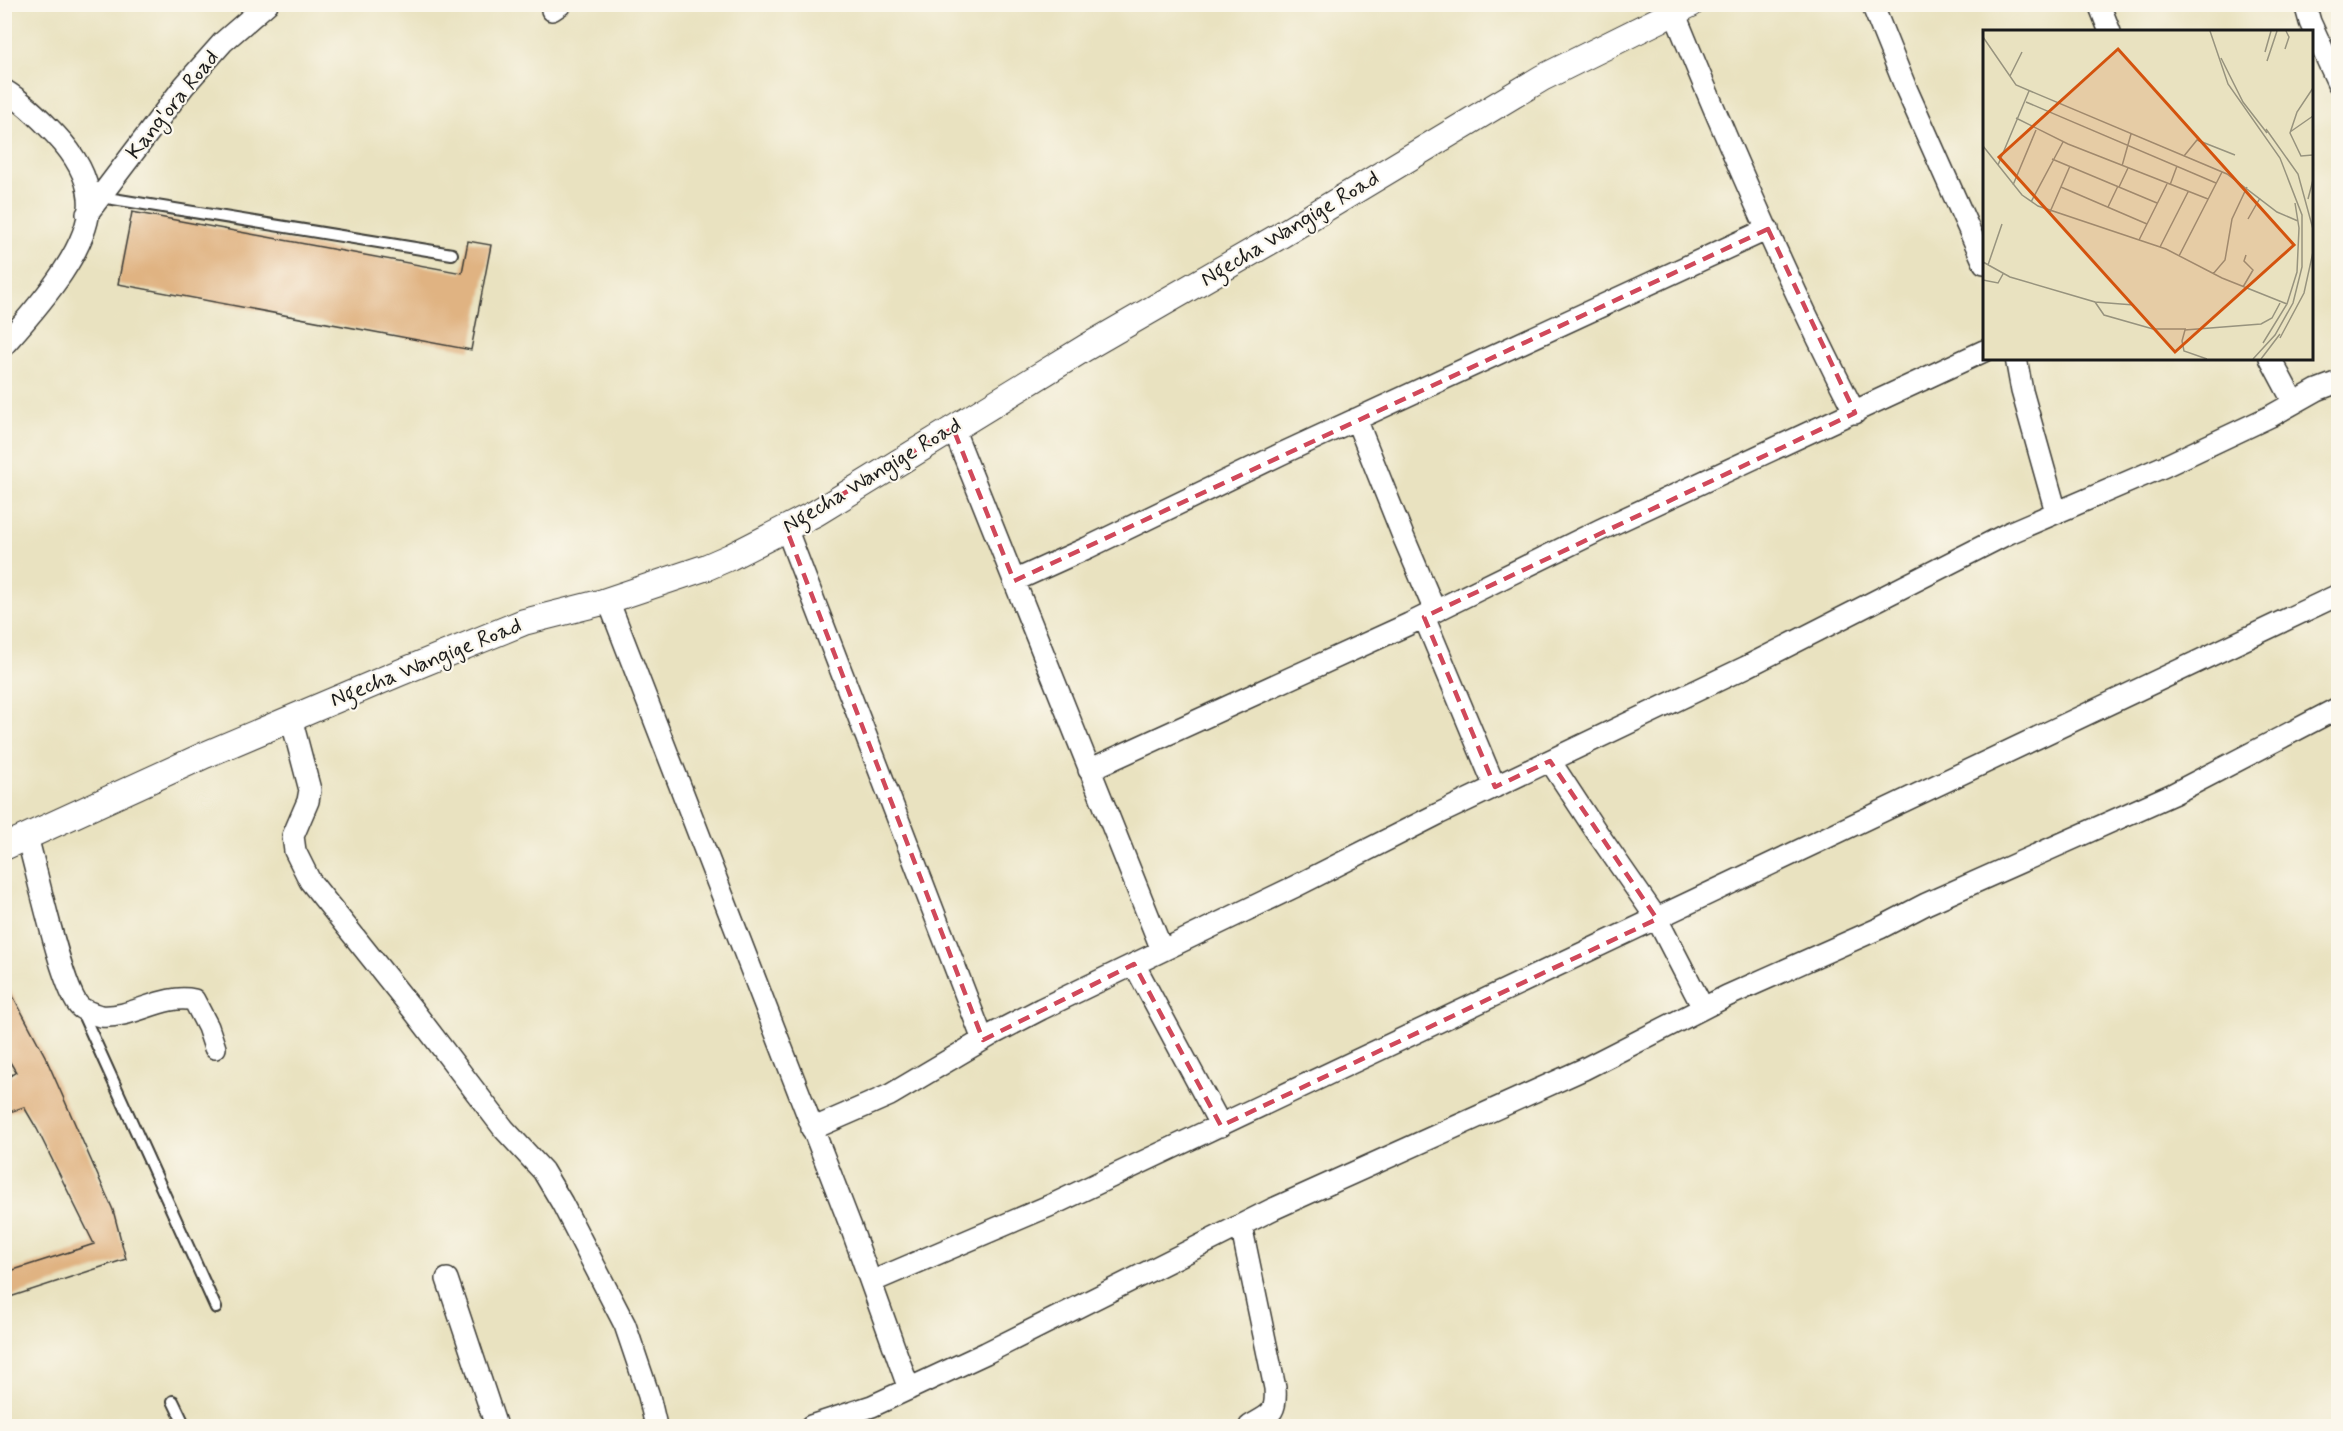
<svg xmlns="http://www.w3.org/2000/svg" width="2343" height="1431" font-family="Mynerve,sans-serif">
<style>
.building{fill:#e0b382}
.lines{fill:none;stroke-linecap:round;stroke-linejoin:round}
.service-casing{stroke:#3b3a35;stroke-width:14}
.minor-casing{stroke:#3b3a35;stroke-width:24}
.tertiary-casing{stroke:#3b3a35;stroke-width:28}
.service{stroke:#fff;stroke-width:10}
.minor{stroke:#fff;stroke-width:21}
.tertiary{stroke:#fff;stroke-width:26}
.marked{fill:none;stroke:#d1495b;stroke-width:4.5;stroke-dasharray:12 8;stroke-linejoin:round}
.labels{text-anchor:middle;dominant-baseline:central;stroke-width:4.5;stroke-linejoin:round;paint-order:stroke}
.street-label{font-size:22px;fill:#1c1c1c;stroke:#fbf7ec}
.inset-road{fill:none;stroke:#97937e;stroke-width:1.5}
.view{fill:#d4530e;fill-opacity:0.15;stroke:#d4530e;stroke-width:3}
.inset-edge{fill:none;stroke:#1c1c1c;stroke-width:3}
</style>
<rect width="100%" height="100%" fill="#fbf7ec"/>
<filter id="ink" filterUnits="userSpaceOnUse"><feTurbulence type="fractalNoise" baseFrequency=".0167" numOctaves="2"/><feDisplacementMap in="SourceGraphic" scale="12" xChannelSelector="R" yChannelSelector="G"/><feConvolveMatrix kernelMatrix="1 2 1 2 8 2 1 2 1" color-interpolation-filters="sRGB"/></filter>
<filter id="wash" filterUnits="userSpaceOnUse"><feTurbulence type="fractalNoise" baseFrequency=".008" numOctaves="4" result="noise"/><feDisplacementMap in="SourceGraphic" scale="24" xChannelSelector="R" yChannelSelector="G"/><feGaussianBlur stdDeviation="1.35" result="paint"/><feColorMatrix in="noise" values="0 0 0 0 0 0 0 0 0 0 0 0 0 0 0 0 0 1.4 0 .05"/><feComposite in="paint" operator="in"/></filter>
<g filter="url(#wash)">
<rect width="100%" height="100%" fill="#e9e2c0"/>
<g id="blocks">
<path class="building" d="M132 212 462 273 468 241 491 245 471 350 118 284Z
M4 979 45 1056 113 1210 126 1259 4 1299V1273L94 1244 37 1129 24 1107 4 1114V1080L16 1072 4 1052Z"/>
</g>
</g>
<g filter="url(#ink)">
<use href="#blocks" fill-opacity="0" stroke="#3b3a35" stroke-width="1.5"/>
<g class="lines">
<defs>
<path id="service" d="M101 197 452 254
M81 1010 216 1308
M173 1401 185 1426"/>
<path id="minor" d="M1872 4 1905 86 1984 263
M2099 4 2110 32
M2305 4 2310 22 2338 83
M552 10 561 4
M1674 12C1729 147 1788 283 1855 413
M4 90C24 102 40 118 56 135 72 152 87 174 89 198 94 246 34 311 4 345
M87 214 184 86 223 42 267 4
M2016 358 2022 391 2056 512
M2270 358 2294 403
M1356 419 1403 536 1435 611
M953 428 1162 950
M786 528 983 1040
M1014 581 1087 548 1283 453 1768 229
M608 600 851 1227 909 1389
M1424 617 1495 787
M291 718 310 790 308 801 293 836 295 851 310 881 413 1010 504 1129 543 1171 562 1203 625 1325 649 1396 656 1426
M1550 761 1596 831 1657 919 1703 1008
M1089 770 1409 624 1600 530 1984 351
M27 837C36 867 62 990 80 1007 83 1010 96 1015 101 1016 132 1019 163 993 194 1000L208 1027 215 1048
M1134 964 1221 1126
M812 1129 890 1095 993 1034 1041 1009 1294 887 1438 814 1746 667 2009 533 2165 466 2271 416 2317 390 2338 382
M1241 1225 1275 1388C1277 1414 1270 1414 1250 1426
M447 1279 496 1426
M871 1282 1056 1203 2338 595
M811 1426 872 1406 986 1353 1273 1209 1584 1069 1727 996 1880 928 1926 904 2173 794 2338 708"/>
<path id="tertiary" d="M4 847 205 755 399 673 524 622 603 602 707 567 730 557 816 513 1085 348 1276 238 1542 78 1691 4"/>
</defs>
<use href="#service" class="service-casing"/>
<use href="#minor" class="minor-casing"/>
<use href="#tertiary" class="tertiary-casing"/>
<use href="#service" class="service"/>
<use href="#minor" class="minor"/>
<use href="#tertiary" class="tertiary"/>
</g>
</g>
<path class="marked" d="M1768 229 1855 413 1424 617 1495 787 1550 761 1657 919 1221 1126 1134 964 983 1040 786 528 953 428 1014 581Z"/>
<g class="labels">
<g class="street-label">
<text transform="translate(173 105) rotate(-51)">Kang'ora Road</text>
<text transform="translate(1290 229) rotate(-31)">Ngecha Wangige Road</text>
<text transform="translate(872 476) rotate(-31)">Ngecha Wangige Road</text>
<text transform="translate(426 663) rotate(-22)">Ngecha Wangige Road</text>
</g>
</g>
<g transform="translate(1983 30)">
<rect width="330" height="330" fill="#e9e2c0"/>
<path class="inset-road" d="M227 1 245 54 297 128 319 185V237L310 273 292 305 270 329M0 7 33 55 244 144 294 182 315 191M302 19 306 7 303 1M282 22 288 1M238 28 260 72 284 103M284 31 294 1M27 46 39 22M330 58 314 82 307 103 318 126 330 125M43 72 233 153M33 88 85 114 225 169M283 99 315 144 330 199V222L321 263 297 308M307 102 330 86M0 116 39 165 55 176 183 219 239 248 304 274M201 126 214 110 252 125M69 129 174 173M15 135 46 61M139 136 148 104M30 155 53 100M187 155 194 136M78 157 164 194M136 157 145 138M325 169 330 150M48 172 80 112M125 177 135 156M67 182 87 136M265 189 277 168M156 210 184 154M177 217 205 162M196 226 239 142M0 232 27 247 112 272 121 285 170 299H203M5 235 19 194M230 244 242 230 249 189 264 157M0 250 15 253 20 244M260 257 270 240 261 231 263 225M112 272 151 275M280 313 304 274 314 242 316 198 312 173M224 329 201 321 199 311 202 300 278 294 289 288 297 273M278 329 297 304"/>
<path class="view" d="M135 19 311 215 192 322 16 127Z"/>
<rect width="330" height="330" class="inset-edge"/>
</g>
<rect width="2343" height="1431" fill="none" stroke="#fbf7ec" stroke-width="24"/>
</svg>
